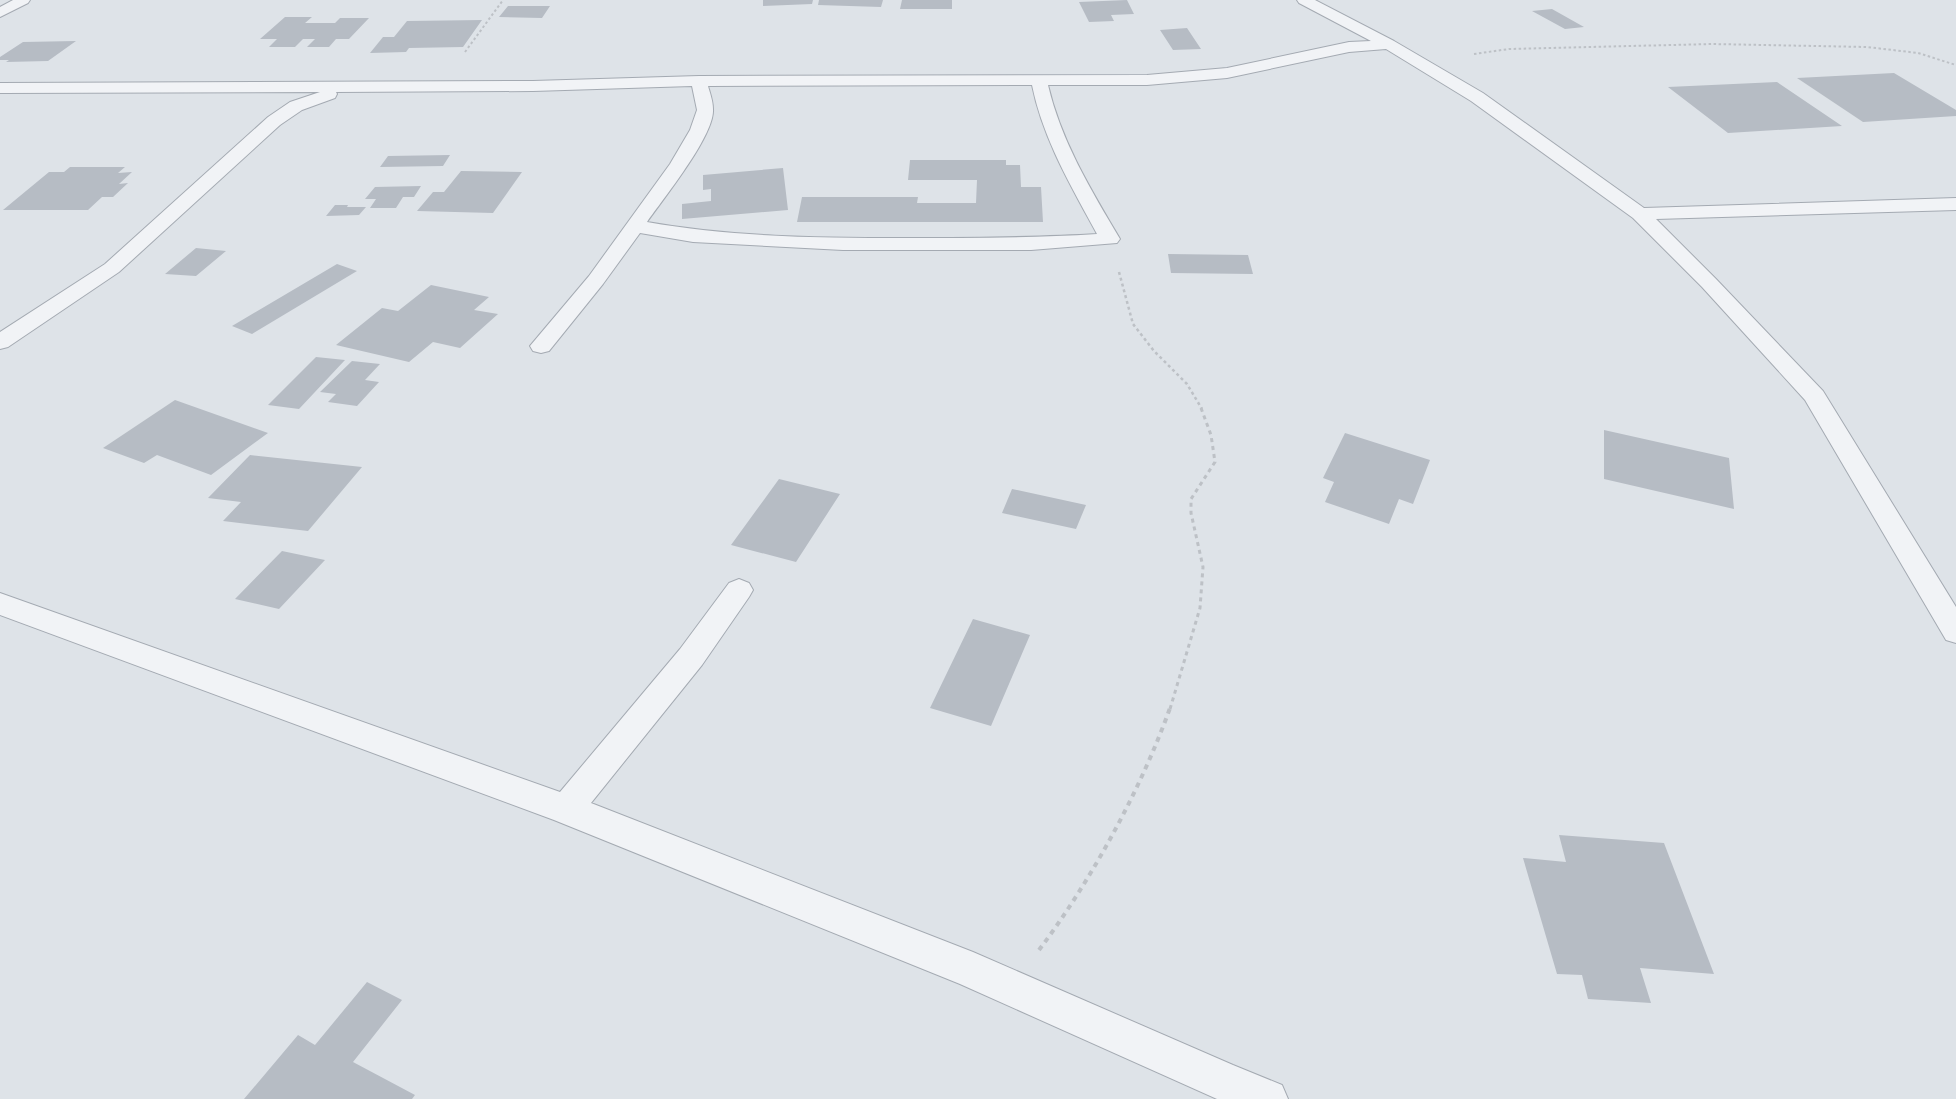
<svg xmlns="http://www.w3.org/2000/svg" width="1956" height="1099" font-family="Inter,sans-serif">
<style>
.building{fill:#b6bcc4}
.lines{fill:none;stroke-linecap:round;stroke-linejoin:round}
.minor-casing{stroke:#a4aab2;stroke-width:2}
.path-far3{stroke:#bdc1c6;stroke-width:2;stroke-dasharray:2.5 2.5;stroke-linecap:butt}
.path-far2{stroke:#bdc1c6;stroke-width:2.5;stroke-dasharray:3 3;stroke-linecap:butt}
.path-far1{stroke:#bdc1c6;stroke-width:3;stroke-dasharray:4 4;stroke-linecap:butt}
.path{stroke:#bdc1c6;stroke-width:4;stroke-dasharray:5 5;stroke-linecap:butt}
.minor{fill:#f1f3f6;fill-rule:evenodd}
</style>
<rect width="100%" height="100%" fill="#dee3e8"/>
<path class="building" d="M763 0H813L812 4 763 6Z
M819 0H883L881 7 818 5Z
M902 0H952V9H900Z
M1127 0 1134 14 1111 15 1114 21 1089 22 1079 2Z
M508 6H550L542 18 499 17Z
M1552 9 1584 27 1565 29 1532 11Z
M285 17H312L305 23H335L340 18H369L349 39H336L329 47H307L315 39H303L295 47H269L277 39H260Z
M482 20 463 47 409 48 406 52 370 53 383 37H394L407 21Z
M1187 28 1201 49 1173 50 1160 30Z
M76 41 48 61 6 62 9 60H0V57L23 42Z
M1894 73 1956 110V116L1863 122 1797 78Z
M1777 82 1842 126 1728 133 1668 87Z
M450 155 443 166 380 167 388 156Z
M910 160H1006V165H1020L1021 187H1041L1043 222H797L802 197H918L917 203H976L977 180H908Z
M70 167H125L118 173 132 172 119 184 128 183 113 197H102L88 210H3L49 172H64Z
M783 168 788 210 682 219V204L711 201V189L703 190V175Z
M461 171 522 172 493 213 417 211 433 192H444Z
M421 186 414 197H403L396 208H370L376 199H365L375 187Z
M335 205H348L347 207H366L359 215 326 216Z
M196 248 226 251 196 276 165 274Z
M1168 254 1248 255 1253 274 1171 273Z
M337 264 357 271 252 334 232 326Z
M431 285 489 297 474 310 498 314 460 348 433 342 409 362 336 345 382 308 398 311Z
M316 357 345 360 299 409 268 405Z
M352 361 380 364 365 380 379 382 357 406 328 402 336 394 320 392Z
M175 400 268 433 211 475 157 455 144 463 103 448Z
M1604 430 1729 458 1734 509 1604 479Z
M1345 433 1430 460 1413 504 1399 499 1389 524 1325 502 1334 482 1323 478Z
M250 455 362 467 308 531 223 521 241 502 208 498Z
M779 479 840 494 796 562 731 545Z
M1012 489 1086 505 1076 529 1002 513Z
M282 551 325 560 279 609 235 599Z
M973 619 1030 635 991 726 930 708Z
M1559 835 1664 843 1714 974 1640 968 1651 1003 1588 999 1582 975 1557 974 1523 858 1566 862Z
M367 982 402 1000 353 1062 415 1095 412 1099H244L298 1035 315 1045Z"/>
<g class="lines">
<defs>
<path id="minor" d="M13 0H30L28 3 0 17V7Z
M1297 0H1315L1394 41 1483 93 1644 208 1956 198V210L1656 219 1716 279 1823 391 1956 607V643L1946 640 1805 400 1702 287 1633 218 1471 101 1386 49 1349 52 1227 78 1147 85H1048C1061 141 1091 190 1120 239L1117 243 1031 250H843L693 242 640 233 603 284 549 351 541 353 533 351 530 346 589 276 670 164 690 130 697 110 692 86 533 91 336 92 337 94 335 98 302 110 280 125 119 272 8 347 0 349V332L105 264 268 117 290 102 320 92 0 93V83L533 81 699 76 1147 75 1227 68 1349 42 1371 41 1299 3ZM1032 85C1043 139 1071 186 1097 234 1033 238 969 238 904 238 819 238 731 237 647 222 663 199 715 135 713 109 713 101 710 93 708 86Z
M739 579 749 583 753 590 749 597 702 665 591 803 973 952 1233 1065 1282 1085 1288 1099H1217L960 984 554 820 0 615V593L560 792 680 649 729 583Z"/>
</defs>
<use href="#minor" class="minor-casing"/>
<path class="path-far3" d="M465 52 503 0
M1474 54 1509 49 1712 44 1867 47 1918 53 1956 65"/>
<path class="path-far2" d="M1119 272 1133 324 1154 351 1187 384 1202 409"/>
<path class="path-far1" d="M1170 709 1200 608 1203 567 1191 513V499L1215 462 1211 435 1201 408"/>
<path class="path" d="M1039 950C1091 881 1141 789 1170 708"/>
<use href="#minor" class="minor"/>
</g>
</svg>
